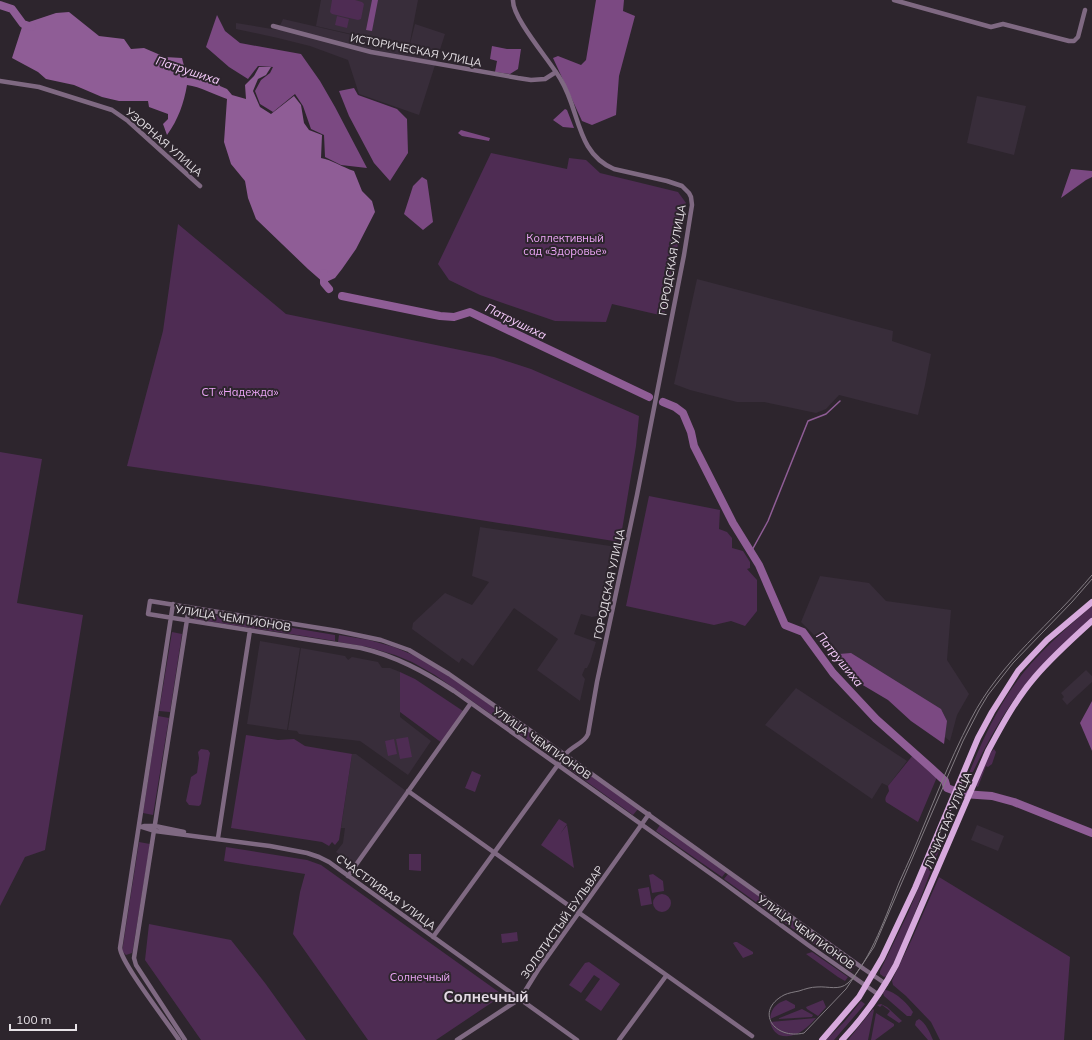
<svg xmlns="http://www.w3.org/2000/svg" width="1092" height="1040" font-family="Mulish,sans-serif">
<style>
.built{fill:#382d3a}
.green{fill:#4e2c53}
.forest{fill:#7b4982}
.water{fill:#8f5d96}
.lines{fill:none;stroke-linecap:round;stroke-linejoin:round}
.stream{stroke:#8f5d96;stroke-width:1.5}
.river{stroke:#8f5d96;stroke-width:8}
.minor{stroke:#7f6982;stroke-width:4.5}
.major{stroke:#d7a9dd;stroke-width:6}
.tram{stroke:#827c82;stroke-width:1}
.labels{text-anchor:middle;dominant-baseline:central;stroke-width:4;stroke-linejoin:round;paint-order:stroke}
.street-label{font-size:11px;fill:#e7e2e7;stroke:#2d252d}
.park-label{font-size:11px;fill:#eea7f8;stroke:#2d252d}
.water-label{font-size:12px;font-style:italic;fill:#f7ccfd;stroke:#2d252d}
.district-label{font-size:15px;font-weight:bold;fill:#e4dbe5;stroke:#2d252d}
</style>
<rect width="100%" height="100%" fill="#2d252d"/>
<path class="built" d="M321 0H418L409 47 316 26Z
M283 19 409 48 415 24 445 34 419 115 359 94 348 60 310 46 278 38 236 29V23L278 30Z
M977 96 1026 106 1014 155 967 143Z
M697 279 893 331 892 341 931 354 925 385 918 415 839 395 826 409 816 413 764 402H737L690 390 674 384Z
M480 527 617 547 602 615 592 617 581 614 574 634 596 642 590 662 587 668H585L582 675 585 679 580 701 537 670 558 639 514 608 473 666 462 658 459 663 412 629 413 623 445 593 472 605 489 582 472 576Z
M820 576 869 583 886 601 951 610 947 660 969 694 957 715 950 741 819 640 801 622Z
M260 641 300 648 287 730 247 724Z
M301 648 345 656 348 660 352 657 378 662 382 668H390L400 672V717L431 741 408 775 360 741 299 734 297 731 288 730Z
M1086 670 1092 676V682L1067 705 1062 699 1064 697 1061 693Z
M796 688 907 761 888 786 882 783 872 799 765 725Z
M352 754H356L406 791 354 865 336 852 343 843 345 828H341Z
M977 825 1004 836 998 851 971 840Z"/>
<path class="green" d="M332 0H355L362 2 364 4 361 19 358 20 332 14 330 12Z
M337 16 349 19 347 28 335 25Z
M491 153 567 169 569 158 586 160 600 173 678 192 686 203 664 316 612 304 606 322 555 321 480 295 449 280 438 264Z
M178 224 286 314 494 357 531 369 639 416 636 446 620 542 258 485 127 466 163 331Z
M0 452 42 459 17 603 83 615 45 850 25 857 0 906Z
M649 496 720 510 719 529 727 532 732 538V548L743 551 750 562V568L747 569 757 580V611L745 626 731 621 714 625 626 606Z
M1092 606V618C1065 642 1037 667 1016 697 997 723 982 753 968 782L966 781C978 750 993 716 1012 688 1034 656 1063 631 1092 606Z
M196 612 335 635V641L194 619Z
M172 632 182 634 170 712 159 711Z
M339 635 369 640 394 647 413 655 439 669 552 748 548 754 435 675 412 662 395 655 368 647 338 642Z
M400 672 415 679 463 711 442 743 400 712Z
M158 716 169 718 153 815 143 813Z
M246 735 278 740 294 739 305 746 352 754 339 840 335 845 332 842 329 846 322 842 231 828Z
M408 737 412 757 400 759 396 739Z
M394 739 397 754 388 756 385 741Z
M201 749 208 750 210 753 201 804 199 806 189 805 186 801 191 777 197 773 199 758 198 752Z
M994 749 996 752 992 764 988 767 986 766 978 787 976 786C981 775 985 757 994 749Z
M913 755 937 777 918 822 886 802C884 798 887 795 889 791L888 786Z
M573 763 638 809 633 815 569 769Z
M472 771 481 775 475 792 465 788Z
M559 819 567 824 560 834 567 825 574 868 541 845Z
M660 825 726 872 722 877 656 831Z
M139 842 150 844 133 949 132 953 126 955 122 951 123 945Z
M938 845H940V848C922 891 909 935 887 976L884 977 880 974V971L908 913 936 846Z
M226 847 307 860 321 865 503 995 436 1040H368L293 934 300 892 305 874 224 861Z
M409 854H421V871L409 870Z
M653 874 663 881 664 891 652 893 649 875Z
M728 874 855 966 851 971 724 879Z
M939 877 1070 957 1064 1040H940L931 1022 906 996 893 985 892 981 894 976 911 941Z
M649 887 652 904 641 906 638 889Z
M653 903a9 9 0 1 1 18 0a9 9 0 1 1-18 0Z
M149 924 231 940 265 983 306 1040H201L145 960Z
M517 932 518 941 502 943 501 934Z
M735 942H737L753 952V954L743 958 733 943Z
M812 952 848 977 845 981 838 977 806 954Z
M589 962 620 984 601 1011 585 1000 600 979 594 975 581 993 569 985 585 963Z
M885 990C895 991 908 1004 913 1012L911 1016H907L884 996 883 993Z
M786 1000 795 1005V1008L770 1019C771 1008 777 1003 786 1000Z
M823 1000 826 1007 818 1016 807 1009 806 1007Z
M861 1001 865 1004 834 1040H826L844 1022Z
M881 1004 887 1007 902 1021 899 1023 887 1015 890 1011 882 1005 880 1007 877 1005Z
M802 1009 813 1015 812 1017 777 1019Z
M873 1009 874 1010 868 1040H848Z
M876 1013 894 1024V1026L875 1040H871Z
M816 1018C807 1028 795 1040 779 1035 774 1032 772 1028 770 1022Z
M919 1019C926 1023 930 1033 933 1040H928L915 1025 916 1021Z"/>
<path class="forest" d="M372 0H378L372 31 366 30Z
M596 0H624L623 11 635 16 619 76 616 115 592 125 582 121 553 58 558 56 581 65 586 60Z
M217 15 225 31 240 43 301 54 320 81 335 107 367 168 341 165 325 157 324 135 311 129 303 106 295 94 273 112 260 104 255 91 261 80 270 73 273 67 258 66 248 79 229 67 206 47Z
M492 46 507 49H521L518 69 510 74 495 72 497 61 490 59Z
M354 88 358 95 397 109 407 119 408 153 390 181 374 163 349 116 339 91Z
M565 109 567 110 574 128 563 127 553 120Z
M461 130 490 138 489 141 462 136 458 133Z
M1071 169 1092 171V177L1086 180 1061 198Z
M422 177 427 180 433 222 423 230 404 214 413 186Z
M851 653 941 709 947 721 944 744 911 721 888 700 861 684 842 666 839 654Z
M1092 701V751L1080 723Z"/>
<path class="water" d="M69 12 99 36 124 39 131 49 144 48 165 57 182 58 187 78 206 79 215 77 220 86 227 89 232 95 246 99 245 85 254 76 259 67H271L266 75 258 79 253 91 260 107 271 114 294 96 301 105 304 123 309 130 322 135 321 158C332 160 342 167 354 171L362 191 372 201 375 212 356 249 342 269 335 278 324 283 308 269 256 219 248 198 245 181 231 164 224 142 227 99C213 94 201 87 187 85 184 103 178 120 167 135L163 124 168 119V114L149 107 148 101H119L102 97 74 85 46 79 38 72 12 58 23 24 56 13Z"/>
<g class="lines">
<path class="stream" d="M751 552 768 521 808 421 826 414 840 401"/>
<path class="river" d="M0 5 12 9 23 24 32 27
M324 273V283L329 289
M342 296 440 316 454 317 470 312 649 397
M663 402 675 407 683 413 691 432 694 446 733 523 759 565 785 625 803 632 833 673 876 719 931 768 945 781 947 788 963 794 992 796 1014 802 1092 833"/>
<path class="minor" d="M894 0 991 27 1003 24 1069 41H1074L1078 37 1085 10
M273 26 371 52 518 78 531 80 545 79 556 72
M0 81 39 87 112 110 128 121 200 186
M173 604 120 948C121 963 168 1023 179 1040
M408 791 752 1036
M139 826 155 831 270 846 307 853 319 857 329 862 375 895 577 1040
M144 826H155L184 832
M218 838 250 630
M348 876 471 703
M433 937 565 755C571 746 584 744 588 734L597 682 637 495 684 255 692 205 691 197 689 193 682 186 667 181 614 169C576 153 580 111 561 80 551 62 512 18 513 0
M879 995 808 945 721 881 454 691C425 672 396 656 361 648L148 614 150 601 338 631 381 640 409 650 449 674 554 747 864 969 886 984
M185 1040 136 965 134 958 189 607
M457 1040 515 1002 525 991 538 970 649 814
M619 1040 666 976"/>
<path class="major" d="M822 1040 859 997 882 958 915 888 978 738 992 712 1018 671 1029 659 1047 640 1092 602
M842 1040C864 1017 881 993 896 965L988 751C1002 725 1016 699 1035 677 1052 657 1072 639 1092 621"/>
<path class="tram" d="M1092 575C1052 623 1000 662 971 719 948 763 931 809 912 854 908 864 903 873 899 883 887 913 871 960 848 983 839 991 828 986 817 987 811 987 805 989 799 991 794 992 788 993 784 995 754 1011 774 1040 804 1033L846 989 874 947 963 741 979 710 988 695 1013 663 1072 602 1092 579"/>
</g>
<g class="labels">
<g class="street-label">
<text transform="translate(416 50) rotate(11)">ИСТОРИЧЕСКАЯ УЛИЦА</text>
<text transform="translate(164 142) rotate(41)">УЗОРНАЯ УЛИЦА</text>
<text transform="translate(672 260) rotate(-80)">ГОРОДСКАЯ УЛИЦА</text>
<text transform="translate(609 584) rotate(-78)">ГОРОДСКАЯ УЛИЦА</text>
<text transform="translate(233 618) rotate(9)">УЛИЦА ЧЕМПИОНОВ</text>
<text transform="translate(542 743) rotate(35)">УЛИЦА ЧЕМПИОНОВ</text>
<text transform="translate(948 820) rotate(-67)">ЛУЧИСТАЯ УЛИЦА</text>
<text transform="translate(386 892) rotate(36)">СЧАСТЛИВАЯ УЛИЦА</text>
<text transform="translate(562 922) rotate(-55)">ЗОЛОТИСТЫЙ БУЛЬВАР</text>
<text transform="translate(806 932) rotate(36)">УЛИЦА ЧЕМПИОНОВ</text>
</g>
<g class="park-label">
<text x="565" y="238">Коллективный<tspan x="565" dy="13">сад «Здоровье»</tspan></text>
<text x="240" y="392">СТ «Надежда»</text>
<text x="420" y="977">Солнечный</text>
</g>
<g class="water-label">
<text transform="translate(188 70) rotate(18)">Патрушиха</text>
<text transform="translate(516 321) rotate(26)">Патрушиха</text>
<text transform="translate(840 659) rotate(51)">Патрушиха</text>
</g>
<g class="district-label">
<text x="486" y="996">Солнечный</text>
</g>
</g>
<path d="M10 1024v6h66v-6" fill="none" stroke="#e7e2e7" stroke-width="2"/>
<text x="16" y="1024" font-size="12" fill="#e7e2e7" stroke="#2d252d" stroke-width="3" paint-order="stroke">100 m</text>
</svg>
